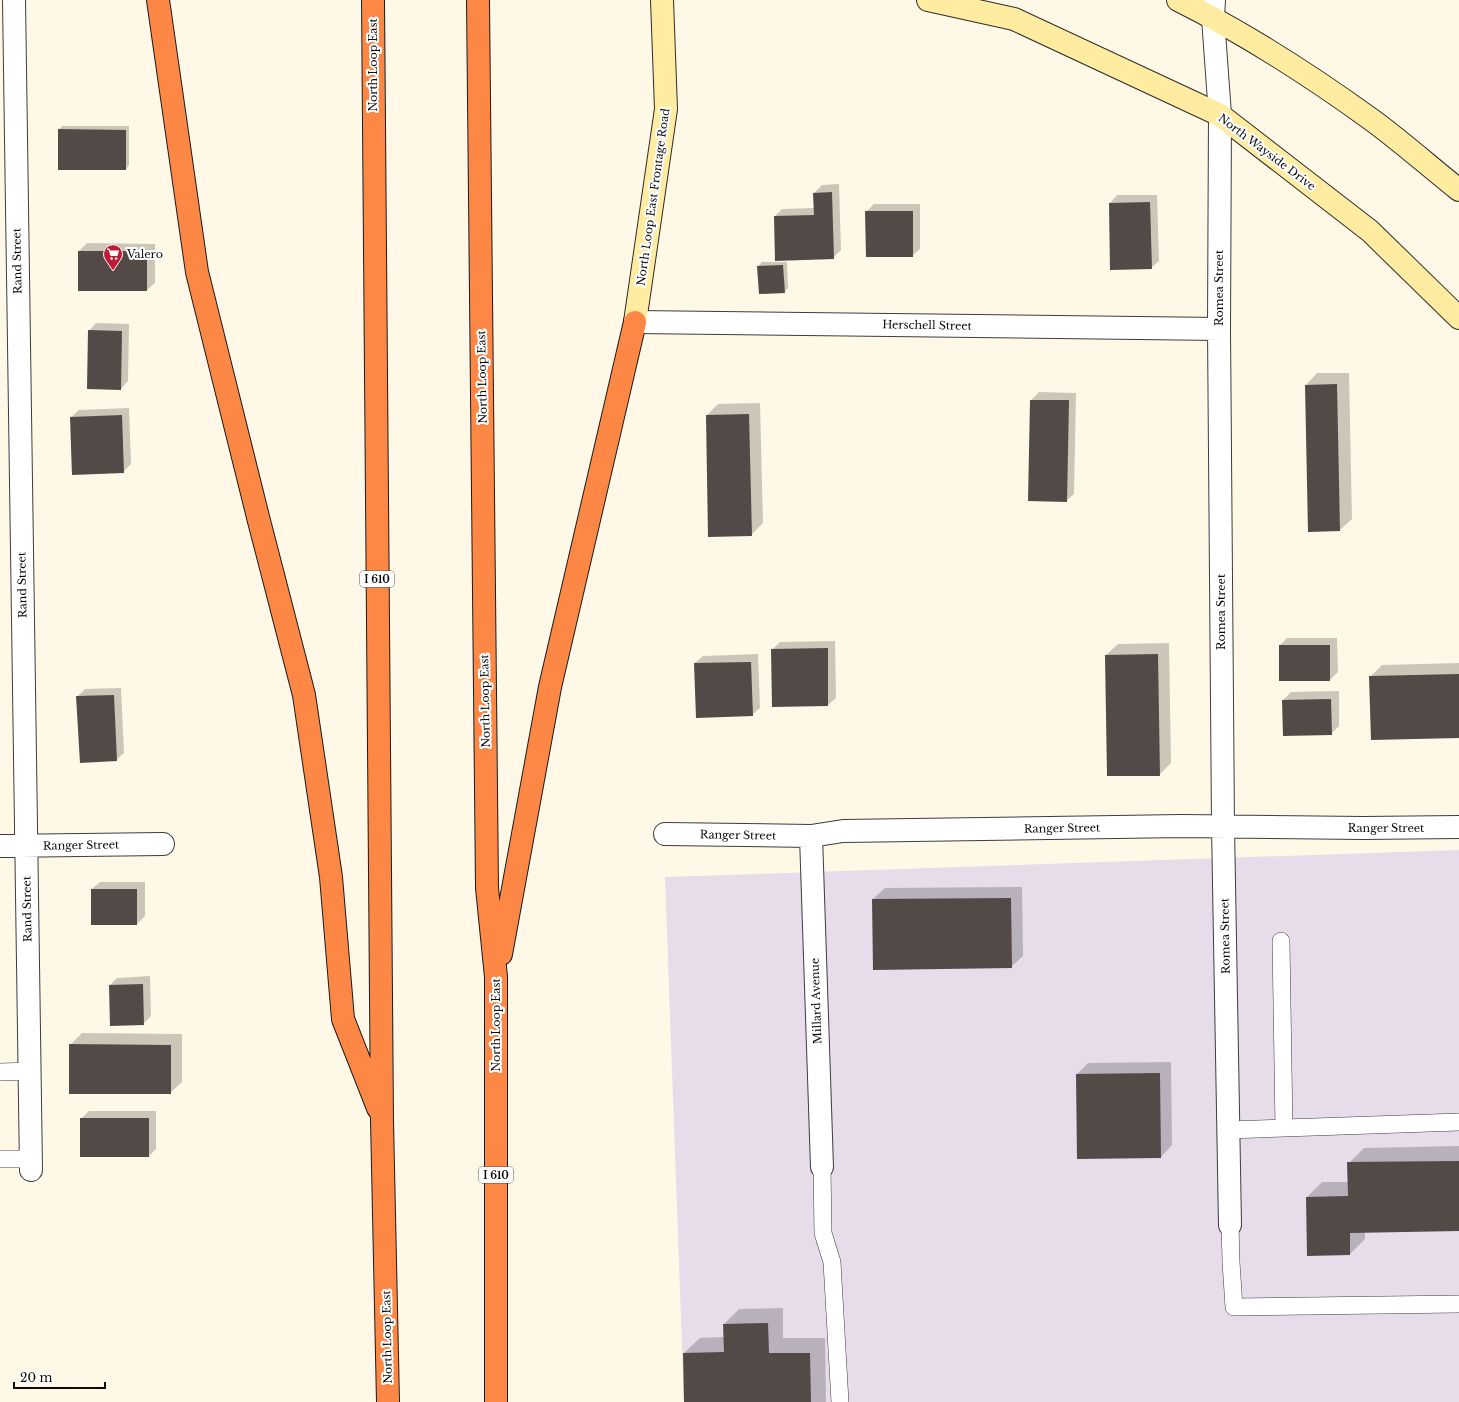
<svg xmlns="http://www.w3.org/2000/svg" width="1459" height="1402" font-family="'Libre Baskerville',serif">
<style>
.industrial{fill:#e7dcea}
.shadow{fill:#0003}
.building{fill:#534946}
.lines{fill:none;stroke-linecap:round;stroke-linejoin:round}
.lane-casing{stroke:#3d3d3d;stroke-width:18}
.street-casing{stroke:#3d3d3d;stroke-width:24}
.secondary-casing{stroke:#2c2c2c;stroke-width:24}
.highway-casing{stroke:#1b1b1b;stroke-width:24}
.lane{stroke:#fff;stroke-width:17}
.street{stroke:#fff;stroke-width:22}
.secondary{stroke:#ffeca1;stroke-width:22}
.highway{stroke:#fd8846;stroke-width:22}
.labels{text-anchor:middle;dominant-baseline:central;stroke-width:4;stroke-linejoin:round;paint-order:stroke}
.shield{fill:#fff;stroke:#545454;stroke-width:1}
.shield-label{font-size:10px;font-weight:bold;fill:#0a0a0a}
.street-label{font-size:11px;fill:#0a0a0a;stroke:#fff}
.poi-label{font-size:11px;fill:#0a0a0a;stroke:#fff;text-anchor:start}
</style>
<rect width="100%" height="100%" fill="#fff8e6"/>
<path class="industrial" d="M1459 850V1402H684L665 877Z"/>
<path class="shadow" d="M62 126H129V165L126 169 59 130Z
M839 184 841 250 833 258 775 216 782 209 814 208V193L822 185Z
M1117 195H1157L1159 261 1151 268 1110 203Z
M874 204H920V249L912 256 866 212Z
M87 243 155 244V283L147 290H79V251Z
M762 262H787L788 288 784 292 758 266Z
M96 323 129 324 128 381 121 389 89 331Z
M1317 373H1349L1352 519 1340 530 1309 531 1306 385Z
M1039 392 1076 393 1074 494 1066 501 1029 500 1031 400Z
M760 403 763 523 751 535 707 415 718 404Z
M129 408 131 464 123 472 71 417 79 410Z
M1287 638H1337L1338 672 1330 680 1280 645Z
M835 641 836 698 828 705 772 650 780 642Z
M1169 643 1171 763 1159 775 1106 655 1118 644Z
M758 654 760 708 752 715 695 663 703 656Z
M1459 663V737L1370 677 1382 665Z
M121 688 124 753 116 760 77 697 85 689Z
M1339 691V726L1331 734 1284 735 1283 700 1291 692Z
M100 882H145V916L137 924 92 889Z
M1022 887 1023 956 1011 967 873 899 885 888Z
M150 976 151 1016 143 1024 110 985 117 978Z
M82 1033 182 1034V1082L170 1093 70 1045Z
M1171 1062 1172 1145 1161 1157 1077 1074 1088 1063Z
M89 1111H156V1149L149 1156 81 1119Z
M1459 1146V1230L1365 1231V1239L1350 1254 1307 1197 1322 1182H1349V1163L1364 1148Z
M783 1308V1338H825L826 1402H685L684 1353 700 1338 724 1337V1324L739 1309Z"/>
<path class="building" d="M58 129 126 130V170H58Z
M832 192 834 259 775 261 774 216 814 215 813 193Z
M1150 202 1152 269 1110 270 1109 203Z
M865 211H913V257H866Z
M78 251H147V291H78Z
M783 265 785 293 759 294 757 266Z
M88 330 122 331 121 390 87 389Z
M1337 384 1340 531 1308 532 1305 385Z
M1030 400H1069L1067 502 1028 501Z
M749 414 752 536 708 537 706 415Z
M122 415 124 473 72 475 70 417Z
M1279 645H1330V681H1279Z
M828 648V706L772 707 771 649Z
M1158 654 1160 776H1107L1105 655Z
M751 662 753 716 696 718 694 663Z
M1459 674V738L1371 740 1369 676Z
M114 695 117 761 80 763 76 696Z
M1331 699 1332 735 1283 736 1282 700Z
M91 889H137V925H91Z
M1011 898 1012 968 873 970 872 899Z
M143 984 144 1025 110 1026 109 985Z
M69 1044 171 1045V1094H69Z
M1160 1073 1161 1158 1077 1159 1076 1074Z
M80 1118H149V1157H80Z
M1459 1161V1231L1350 1233V1255L1307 1256 1306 1197 1348 1196 1347 1162Z
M768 1323 769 1353H810L811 1402H684L683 1353 724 1352 723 1324Z"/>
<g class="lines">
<defs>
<path id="lane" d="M1281 941 1284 1128
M0 1072 30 1071
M1228 1130 1459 1122
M0 1159H31
M822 1167 823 1233 832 1262 840 1402
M1230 1225 1231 1262 1234 1307 1459 1304"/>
<path id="street" d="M14 0 31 1170
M1214 0 1213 18 1220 115 1219 329 1223 826 1230 1225
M635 322 1219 329
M665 834 811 836 843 831 1182 826 1363 828 1459 827
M811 836 822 1167
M0 846 163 844"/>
<path id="secondary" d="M928 0 1014 19 1220 115 1370 231 1459 318
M1178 0C1246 34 1310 75 1372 120 1402 142 1430 167 1459 190
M635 322 666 109 662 0"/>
<path id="highway" d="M158 0 197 272 259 521 304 695 331 877 343 1019 378 1108
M373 0 382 1120 388 1402
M478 0 487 888 496 977V1402
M501 954 550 687 635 322"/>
</defs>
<use href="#lane" class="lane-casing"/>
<use href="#street" class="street-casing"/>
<use href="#secondary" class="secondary-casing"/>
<use href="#highway" class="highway-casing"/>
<use href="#lane" class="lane"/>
<use href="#street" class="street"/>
<use href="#secondary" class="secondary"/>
<use href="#highway" class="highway"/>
</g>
<defs>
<symbol id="supermarket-pin" viewBox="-11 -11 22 30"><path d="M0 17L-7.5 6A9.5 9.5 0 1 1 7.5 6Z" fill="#c01b33" stroke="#fff"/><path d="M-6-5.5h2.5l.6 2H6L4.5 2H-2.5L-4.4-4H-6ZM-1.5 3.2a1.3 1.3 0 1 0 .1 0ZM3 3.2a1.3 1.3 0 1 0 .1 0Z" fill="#fff"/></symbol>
</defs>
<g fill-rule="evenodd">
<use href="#supermarket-pin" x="102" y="243" width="22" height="30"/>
</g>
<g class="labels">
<g class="shield">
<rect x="360" y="571" width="34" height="16" rx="3"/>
<rect x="479" y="1167" width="34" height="16" rx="3"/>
</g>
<g class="shield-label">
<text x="377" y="579">I 610</text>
<text x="496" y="1175">I 610</text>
</g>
<g class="street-label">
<text transform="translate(373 65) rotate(-90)">North Loop East</text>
<text transform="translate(1267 152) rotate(37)">North Wayside Drive</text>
<text transform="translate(653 197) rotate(-82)">North Loop East Frontage Road</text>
<text transform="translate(17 261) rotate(-91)">Rand Street</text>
<text transform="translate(1219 288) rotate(-90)">Romea Street</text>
<text transform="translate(927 325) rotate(1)">Herschell Street</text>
<text transform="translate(482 377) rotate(-91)">North Loop East</text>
<text transform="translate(22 585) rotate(-91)">Rand Street</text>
<text transform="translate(1221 612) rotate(-90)">Romea Street</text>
<text transform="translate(485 701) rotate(-91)">North Loop East</text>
<text transform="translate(1062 828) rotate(-1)">Ranger Street</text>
<text x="1386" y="828">Ranger Street</text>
<text transform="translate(738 835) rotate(1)">Ranger Street</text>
<text transform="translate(81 845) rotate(-1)">Ranger Street</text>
<text transform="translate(27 909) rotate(-91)">Rand Street</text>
<text transform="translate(1225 936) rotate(-91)">Romea Street</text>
<text transform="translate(816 1001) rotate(-92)">Millard Avenue</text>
<text transform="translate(496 1025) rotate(-90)">North Loop East</text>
<text transform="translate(387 1337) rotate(-91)">North Loop East</text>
</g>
<g class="poi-label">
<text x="127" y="254">Valero</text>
</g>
</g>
<path d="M14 1382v6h91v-6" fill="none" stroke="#0a0a0a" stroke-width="2"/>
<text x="20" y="1382" font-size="12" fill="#0a0a0a" stroke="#ffffff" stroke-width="3" paint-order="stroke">20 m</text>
</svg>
